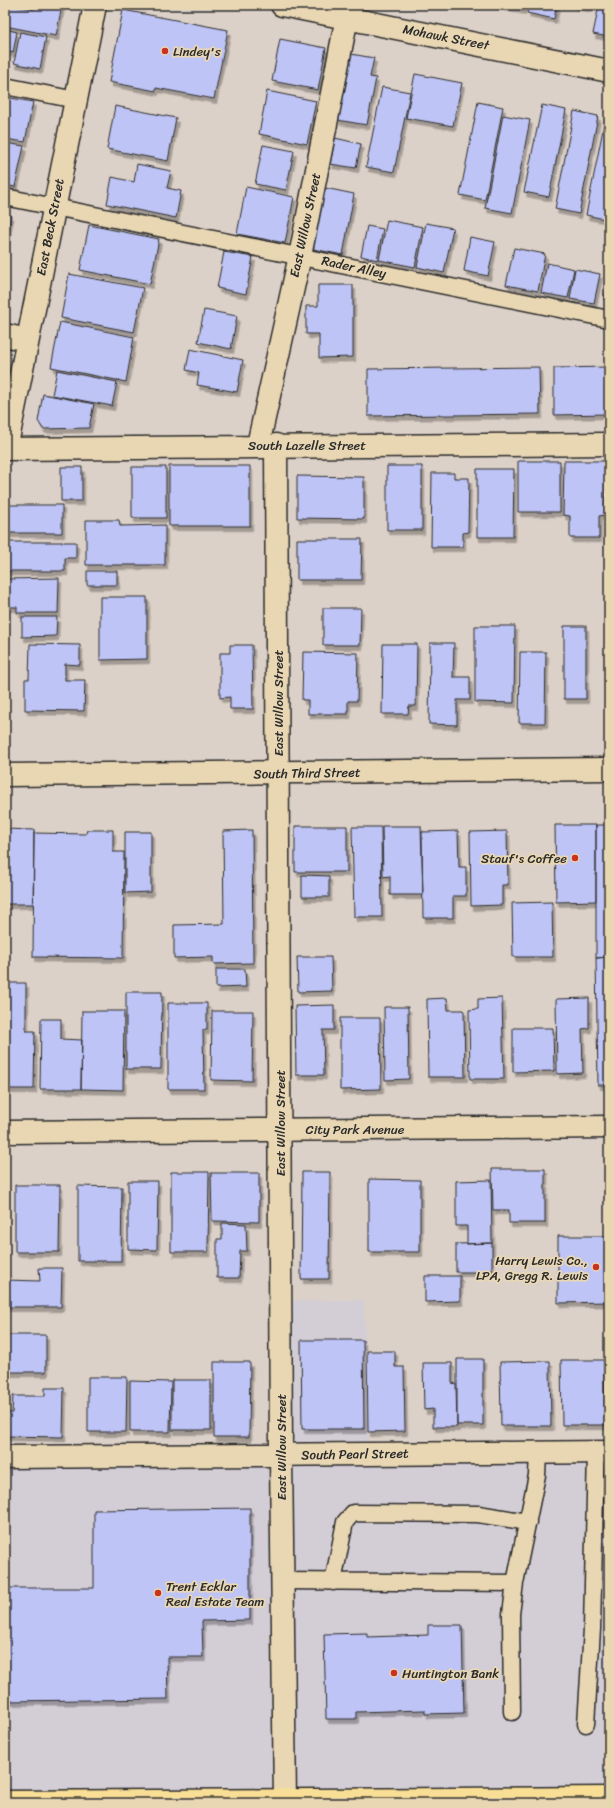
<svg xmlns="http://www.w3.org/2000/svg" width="614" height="1808" font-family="Sriracha,sans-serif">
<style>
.built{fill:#d3cdd6}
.building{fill:#bec4f6;stroke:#2b2b2b;filter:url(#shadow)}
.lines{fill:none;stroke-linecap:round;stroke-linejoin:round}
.lane-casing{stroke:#2b2b2b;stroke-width:19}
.street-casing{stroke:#2b2b2b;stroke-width:25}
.secondary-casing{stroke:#2b2b2b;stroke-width:25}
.primary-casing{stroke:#2b2b2b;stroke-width:25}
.lane{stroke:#e9d7b4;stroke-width:16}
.street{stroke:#e9d7b4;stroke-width:22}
.secondary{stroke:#e9d7b4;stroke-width:22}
.primary{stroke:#f9df96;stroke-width:22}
.poi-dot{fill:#c8321e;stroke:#e9d7b4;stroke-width:1.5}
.labels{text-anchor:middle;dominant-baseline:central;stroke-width:3.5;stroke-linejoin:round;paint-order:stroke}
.street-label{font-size:13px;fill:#2b2b2b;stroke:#e9d7b4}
.poi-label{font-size:13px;fill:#2b2b2b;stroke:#e9d7b4;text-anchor:start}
</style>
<defs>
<filter id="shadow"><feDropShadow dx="2.5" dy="4.5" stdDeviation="0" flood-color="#0004"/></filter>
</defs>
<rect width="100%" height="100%" fill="#dcd1c8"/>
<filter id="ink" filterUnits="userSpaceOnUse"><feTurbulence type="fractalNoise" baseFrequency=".025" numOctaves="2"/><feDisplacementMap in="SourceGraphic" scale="8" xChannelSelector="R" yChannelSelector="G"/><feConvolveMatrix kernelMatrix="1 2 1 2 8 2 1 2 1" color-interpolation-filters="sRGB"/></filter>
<g filter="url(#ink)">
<path class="built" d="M364 1300 369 1456 609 1453V1803H5V1459L282 1458 279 1301Z"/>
<path class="building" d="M5 5 34 9 35 5H62L56 36 5 26Z
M498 5H524L523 10Z
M529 5H557L554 19 527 13Z
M574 5H591L590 8Z
M599 5H609V37L593 34Z
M123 10 228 30 214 99 156 88V91L109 82Z
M5 29 17 32 13 53 5 51Z
M20 32 46 37 40 69 14 63Z
M280 39 326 48 318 90 272 81Z
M351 54 374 58 370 77 376 78 367 125 337 120Z
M415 74 462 83 453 126 406 118Z
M382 87 410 92 394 172 366 167Z
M267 91 316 101 307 144 259 134Z
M5 97 33 102 25 142 5 139Z
M478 102 503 107 485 200 460 195Z
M542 105 566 110 549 197 524 192Z
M115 106 176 118 168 161 107 149Z
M574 111 598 116 579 214 555 209Z
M503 115 530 120 512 213 485 208Z
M605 119 609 120V220L586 215Z
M335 138 361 144 356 168 330 164Z
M5 143 24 146 15 187 5 185Z
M263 145 294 151 286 190 255 184Z
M137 164 171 171 167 188 181 191 176 218 107 204 112 177 134 182Z
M246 187 294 197 285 243 237 234Z
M325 188 354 194 343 255 313 249Z
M5 214 11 215 5 249Z
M387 220 423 227 415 267 379 260Z
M426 223 453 228 444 273 417 267Z
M89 225 159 239 150 284 80 270Z
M367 226 383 229 377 260 361 256Z
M470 237 495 242 488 276 464 271Z
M514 248 545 254 538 291 506 285Z
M224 252 253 257 246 294 217 288Z
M547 263 574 269 568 298 541 293Z
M575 269 600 274 594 303 570 299Z
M609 271V302L604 300Z
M69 274 143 288 134 332 61 318Z
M318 285H353V357L319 358V334H306V306H318Z
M204 310 237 316 231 349 198 342Z
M60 322 134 337 126 382 51 367Z
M190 349 243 360 237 392 197 385 199 373 186 370Z
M539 367 540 414 368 416V369Z
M609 367V414L554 415V368Z
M57 370 117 382 112 406 52 395Z
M43 394 94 404 89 428 43 429 38 421Z
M518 461H560V512H518Z
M564 461H606L605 515 599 516V538H570V516L563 515Z
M169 466H250V526H169Z
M387 466H422V530H387Z
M61 467H82V501H61Z
M132 467H166V518H132Z
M477 469H514L513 537H477Z
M432 473H454V478H469L468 532 463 533V547H431Z
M297 476 364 477V519L297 518Z
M5 505H62V533H5Z
M86 520H119L120 526 165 525V565H86Z
M297 539H362L361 580H297Z
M5 542H76V558H65V571H5Z
M87 571H117V585H87Z
M59 578 58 613H17V607H5V579Z
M100 597H147V659L100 660Z
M323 608H361L360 645H323Z
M22 617H57L56 636 22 637Z
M475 626H515L514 703 475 702Z
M564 626H586V699H564Z
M430 643H454L453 677H470V700H457V725L429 724Z
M30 644 80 645V665L65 664V680H85L84 711 25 710V679H29Z
M383 644H417L416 706H409L408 714H382Z
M230 645H252L253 709H230V697L220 698V653H230Z
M303 652 358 653 357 701H348V714H308V700H302Z
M520 652H546L545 723H519Z
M555 825H596V901L556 902Z
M596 825H609V957L596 958Z
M295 826H347V872H295Z
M382 826H421L423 895H390V876L383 877Z
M352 827H381L382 917H354Z
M5 829 34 830 33 904H5Z
M87 830H113V852H124L123 958 33 957 34 833 86 834Z
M252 830 253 963 213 964V957L174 958V925L224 924 223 831Z
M458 831 459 867H466V896H453V918H423L422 832Z
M507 831 508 885H502V905L471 906 470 832Z
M125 832H151V892L125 893Z
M302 875 329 876V897H302Z
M552 902 553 957H513L512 903Z
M297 957H331L332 991 298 992Z
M609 957V1085H598L596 958Z
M216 969H245L246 987 216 988Z
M5 983H26V1031H35L34 1089H5Z
M126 992H162L161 1069H126Z
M447 998 448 1010H464L465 1077H428L427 999Z
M502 998 504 1079H470L469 1010 478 1009V999Z
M589 998V1028L582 1029 583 1073 557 1074 556 999Z
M168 1003H207V1030H203L204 1089H168Z
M334 1005V1030H323L324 1075H296L295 1006Z
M384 1007H408L409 1079 385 1080Z
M82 1011H124L123 1090 81 1089Z
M212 1011H253L252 1081 211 1080Z
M340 1018H380L381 1089 340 1090Z
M41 1019H61V1039L82 1040 81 1089H40Z
M513 1028H553L554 1071 513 1072Z
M492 1169H545V1223H509V1210H493Z
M171 1172H209L208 1252H171Z
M302 1172H330L329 1279H301Z
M211 1173H259V1222L212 1221Z
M369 1179 420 1180V1252H369Z
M491 1180 492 1243 467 1244V1226H456V1181Z
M128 1181H158L157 1250 128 1249Z
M15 1185H60L59 1252H15Z
M78 1186 122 1187 121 1261H78Z
M222 1223 246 1224 247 1251H240L239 1278H217V1239H222Z
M558 1236H609V1302L558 1303Z
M492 1243V1272H456V1244Z
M39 1268H62L61 1307H5V1280L40 1281Z
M425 1276H460V1301L425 1302Z
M5 1335H46V1372H5Z
M301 1340H363L364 1429H302Z
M367 1351H395V1367H404L405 1431 368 1432Z
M457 1359H483V1425H457Z
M561 1360H604L605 1425H562Z
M550 1361 551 1426H501L500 1362Z
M214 1362H250L249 1437H214Z
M423 1363H452V1383L456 1384 457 1427H433V1409L424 1410Z
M88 1377H127L126 1432H88Z
M172 1380H211V1430H172Z
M130 1381 171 1382 170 1432H130Z
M45 1388H64L63 1437 5 1436V1413H12L13 1396H45Z
M250 1508V1620L202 1621 203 1657H167L168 1699 7 1701V1588H94V1510Z
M428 1625H462L464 1713 425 1714V1710L356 1712V1719H326L324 1634 367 1633V1637L428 1635Z"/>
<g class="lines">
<defs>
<path id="lane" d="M5 86 76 100
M5 197 609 319
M283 1581 515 1583
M333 1582 345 1522 353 1513 478 1514 528 1522
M512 1712 511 1614 515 1583 537 1475 538 1453
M586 1724 592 1629 596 1452"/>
<path id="street" d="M282 5 609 71
M5 335 27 340
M258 445 300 256 347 17
M276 445 281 1455 285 1803
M5 449 609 444
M6 449 95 5
M5 1132 609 1127
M5 1457 609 1452"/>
<path id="secondary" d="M5 775 609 769"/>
<path id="primary" d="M5 1802 609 1798"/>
</defs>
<use href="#lane" class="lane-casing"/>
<use href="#street" class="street-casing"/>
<use href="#secondary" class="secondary-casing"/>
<use href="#primary" class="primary-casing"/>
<use href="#lane" class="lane"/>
<use href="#street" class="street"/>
<use href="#secondary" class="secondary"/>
<use href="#primary" class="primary"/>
</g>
</g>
<g class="poi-dot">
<circle cx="165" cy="51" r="4"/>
<circle cx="575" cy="858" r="4"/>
<circle cx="596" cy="1267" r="4"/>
<circle cx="158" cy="1593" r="4"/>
<circle cx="394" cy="1673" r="4"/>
</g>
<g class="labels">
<g class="street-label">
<text transform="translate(446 37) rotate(11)">Mohawk Street</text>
<text transform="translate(305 225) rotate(-78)">East Willow Street</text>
<text transform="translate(50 227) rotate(-79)">East Beck Street</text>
<text transform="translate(354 267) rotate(12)">Rader Alley</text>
<text x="307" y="445">South Lazelle Street</text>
<text transform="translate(278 703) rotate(-90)">East Willow Street</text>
<text transform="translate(307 773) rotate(-1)">South Third Street</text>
<text transform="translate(280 1123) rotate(-90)">East Willow Street</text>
<text x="355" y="1129">City Park Avenue</text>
<text transform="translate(281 1447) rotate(-90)">East Willow Street</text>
<text transform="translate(355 1454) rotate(-1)">South Pearl Street</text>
</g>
<g class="poi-label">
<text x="173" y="51">Lindey's</text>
<text x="567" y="858" text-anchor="end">Stauf's Coffee</text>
<text x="588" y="1260" text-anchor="end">Harry Lewis Co.,<tspan x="588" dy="15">LPA, Gregg R. Lewis</tspan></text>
<text x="166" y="1586">Trent Ecklar<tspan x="166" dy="15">Real Estate Team</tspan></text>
<text x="402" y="1673">Huntington Bank</text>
</g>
</g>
<rect width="614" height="1808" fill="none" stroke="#e9d7b4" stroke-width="20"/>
<rect x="10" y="10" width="594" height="1788" fill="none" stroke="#2b2b2b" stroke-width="1.5" filter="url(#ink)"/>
</svg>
